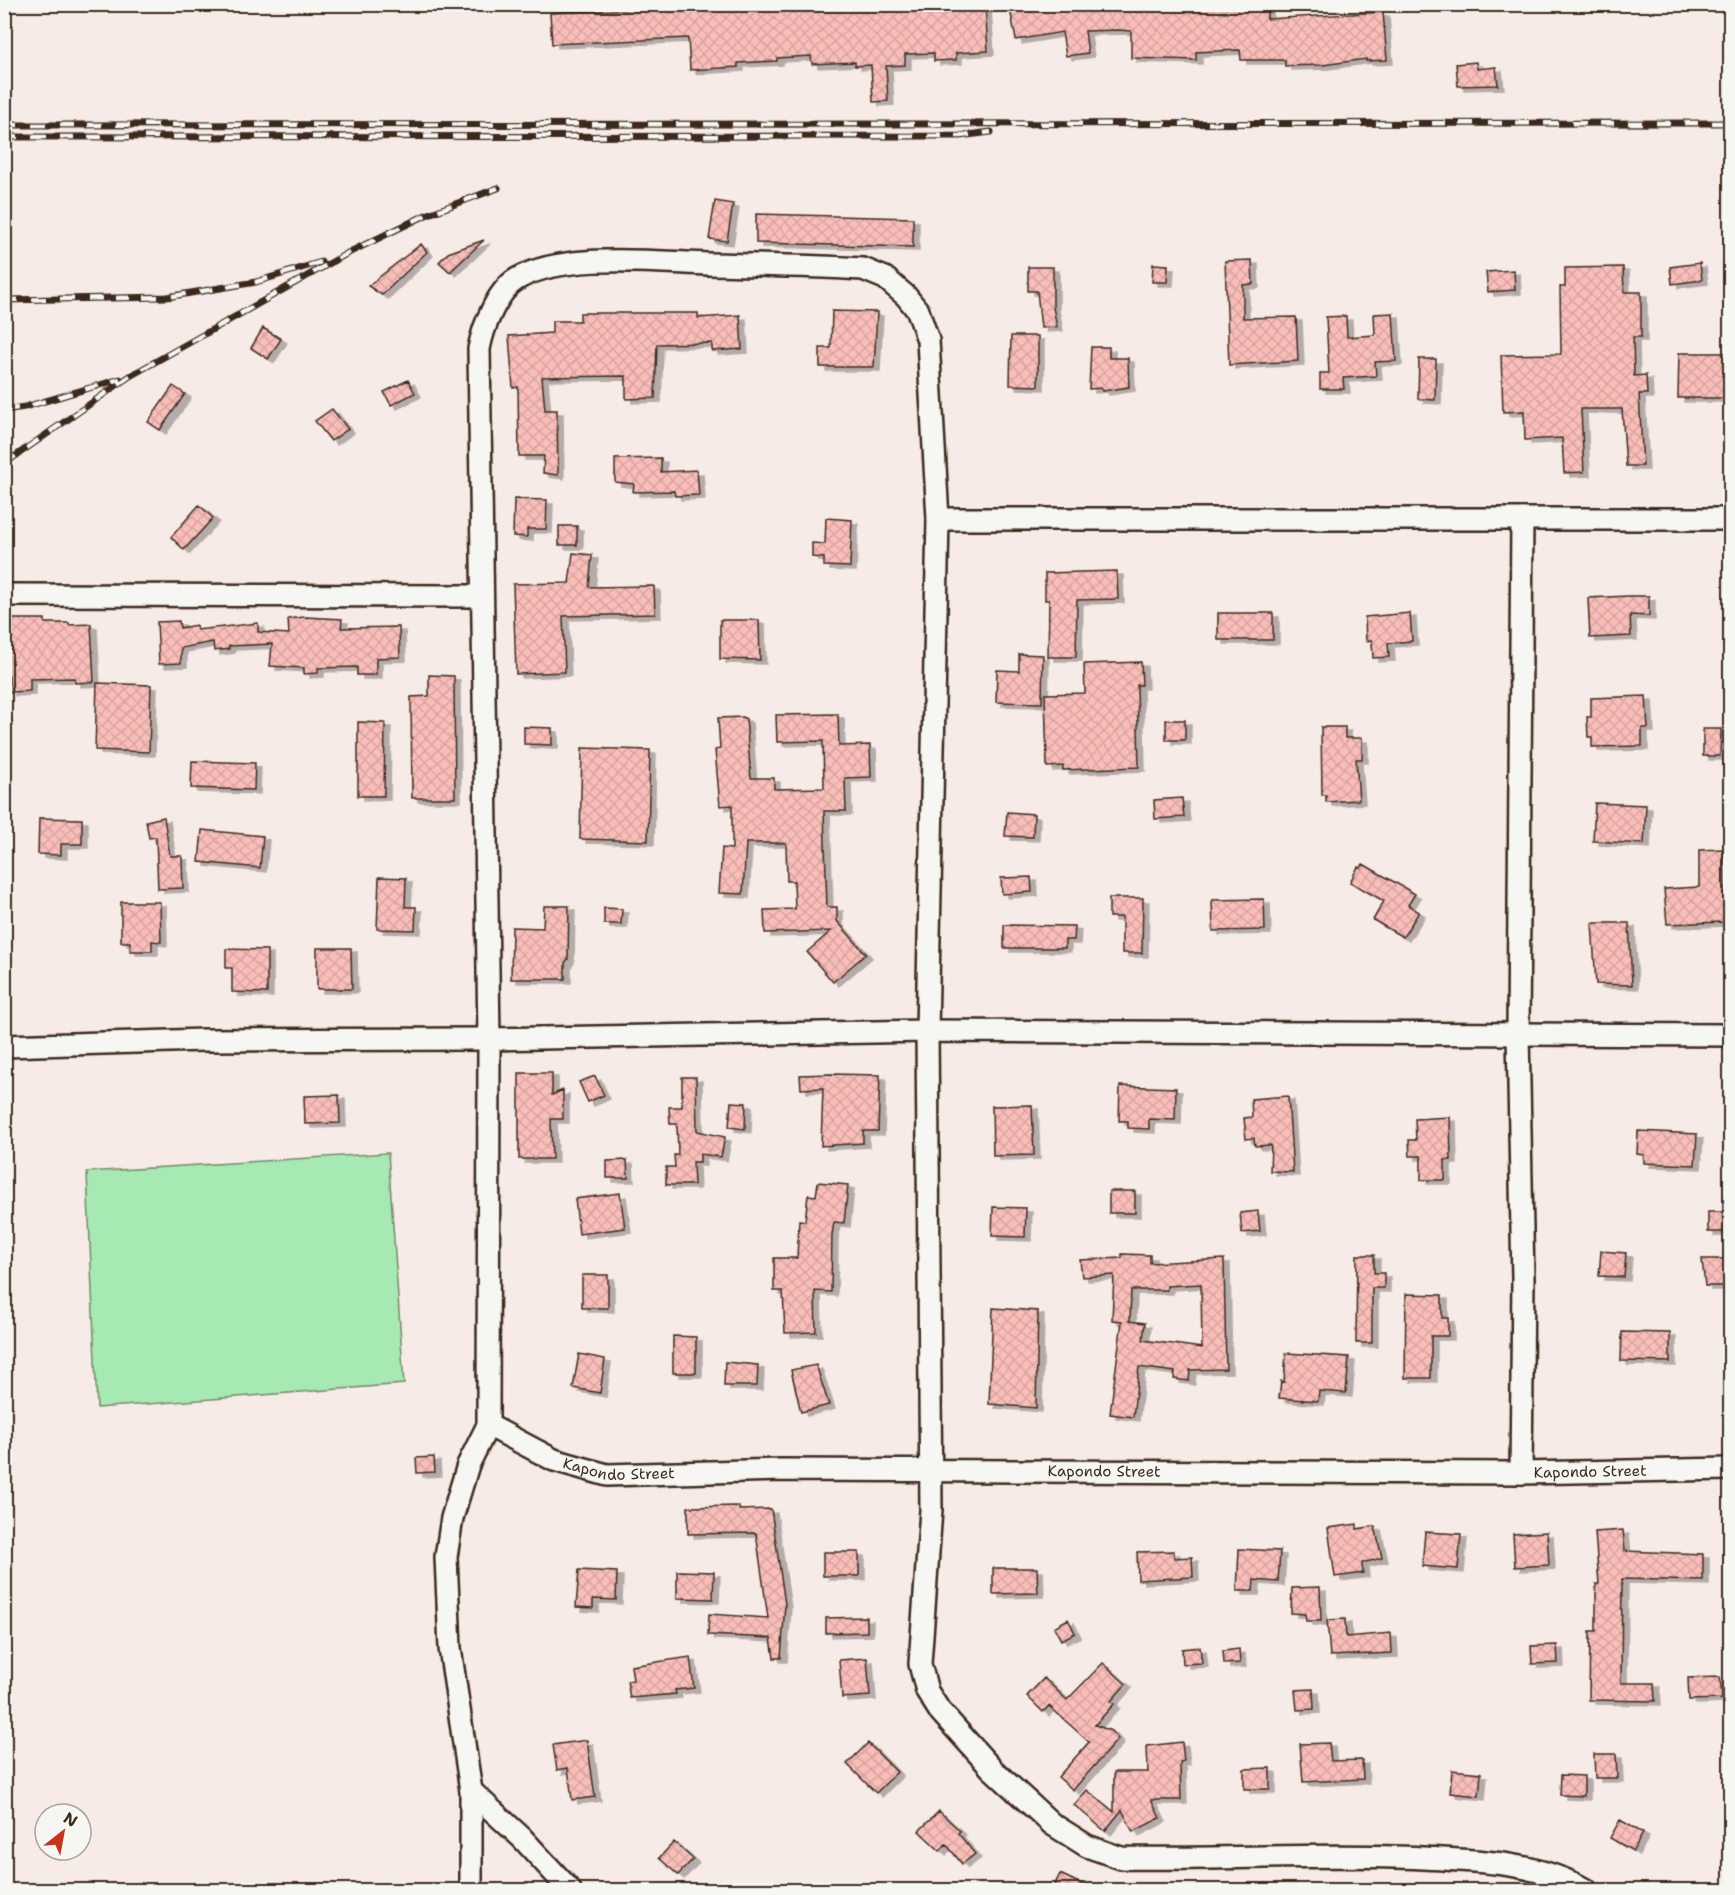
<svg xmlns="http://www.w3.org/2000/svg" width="1735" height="1895" font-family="'Shantell Sans',sans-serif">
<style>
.grass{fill:#a7e9b2;stroke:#718a68;stroke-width:1.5}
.building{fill:url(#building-cross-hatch);stroke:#3b2a1e;stroke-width:1.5;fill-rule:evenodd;filter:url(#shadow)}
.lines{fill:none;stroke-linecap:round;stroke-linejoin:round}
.minor-casing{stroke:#3b2a1e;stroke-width:26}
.minor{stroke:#f6f6f2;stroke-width:21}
.rail-casing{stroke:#3b2a1e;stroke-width:7}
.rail{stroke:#f6f6f2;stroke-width:4.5;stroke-dasharray:14;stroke-linecap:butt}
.labels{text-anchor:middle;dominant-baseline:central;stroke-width:4.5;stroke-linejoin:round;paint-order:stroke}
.street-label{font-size:15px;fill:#3b2a1e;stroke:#f6f6f2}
</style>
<defs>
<pattern id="building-cross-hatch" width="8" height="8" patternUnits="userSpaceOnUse" patternTransform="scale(1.5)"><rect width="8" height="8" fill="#fabeba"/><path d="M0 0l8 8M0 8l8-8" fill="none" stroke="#d7a39f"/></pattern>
<filter id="shadow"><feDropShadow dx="6" dy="4" stdDeviation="0" flood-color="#0004"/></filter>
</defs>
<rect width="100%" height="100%" fill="#f7ebe7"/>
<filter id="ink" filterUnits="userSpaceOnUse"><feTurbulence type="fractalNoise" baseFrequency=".0167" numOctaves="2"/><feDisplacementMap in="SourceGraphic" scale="12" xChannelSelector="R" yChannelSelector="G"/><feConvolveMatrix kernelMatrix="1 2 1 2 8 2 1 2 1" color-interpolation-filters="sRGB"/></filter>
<g filter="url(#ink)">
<path class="grass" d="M388 1153 404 1384 97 1408 87 1172Z"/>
<path class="building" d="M737 4H985L988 51 956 53V60L934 61V53L905 54V65L886 66 888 101 873 102 871 65 855 66V62L812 64 811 56 777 58V61L738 63V67L690 70 688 38 552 44 550 13Z
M1009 4H1267V19L1383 12 1387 60 1366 61V59L1323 65 1285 66V60H1241L1240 50 1196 52V60L1131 58V31L1118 30 1085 31 1088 53 1066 56 1062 32 1016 40Z
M1476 62 1477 69 1496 67 1498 85 1458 86 1456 64Z
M715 201 733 204 727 241 709 239Z
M756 214 913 218V247L756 243Z
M484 240 450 272 439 262 448 253Z
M421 244 427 252 382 295 368 286Z
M1252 260 1253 284 1243 285V318L1296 317 1298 361 1229 365 1225 261Z
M1700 263 1702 280 1672 284 1670 267Z
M1153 264 1168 265 1167 282H1152Z
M1028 267H1053V307L1057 327 1041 328 1037 291H1028Z
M1623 267 1624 292H1641V337H1633L1634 376 1646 375 1647 394H1639L1643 466H1626L1622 409H1581L1584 472 1564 473 1562 438 1525 440 1524 411 1503 412 1501 355 1561 354 1560 287H1565V268Z
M1514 270 1515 290 1488 292 1486 272Z
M832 311 877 312 874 367H820V348H831Z
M580 313H698V318L740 315 742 349 712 351V343L657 344 655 398 626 399V376L542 377 545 410H557L558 475 543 473 544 456H519L518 387 513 388 509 336 552 333V321H580Z
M1393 313 1396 361 1375 362 1376 376 1343 378 1344 389H1320V373H1329L1326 317 1346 316 1347 337 1375 335 1374 314Z
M263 328 281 339 268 359 251 348Z
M1011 336H1038V386L1010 385Z
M1091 347H1109V358H1128L1129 387 1103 391 1102 388 1089 389Z
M1679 353H1728V398H1678Z
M1419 359H1436L1435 400 1418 399Z
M408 380 415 393 391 405 384 392Z
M173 386 185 394 160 430 148 422Z
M332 409 348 429 331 441 315 421Z
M661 458V472L697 470 699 495 675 496 674 491 633 492 634 484 615 482V459Z
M514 499 547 500 546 529H527V537L513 536Z
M199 505 213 518 184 550 171 537Z
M826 518 852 520 850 567 824 566V558L812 557V543L825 544Z
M559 526H577V545H559Z
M573 553 592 555 589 587 654 586 655 614 563 616 565 672 516 674 513 584 569 583Z
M1117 571 1118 599 1077 600 1076 657H1048L1049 600H1045V573Z
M1628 596H1649V616L1630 615 1631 636 1590 638 1588 598Z
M1218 613H1273V640H1218Z
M1410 613 1412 641 1388 643 1389 657 1373 658 1372 640 1366 641 1365 617Z
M305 617 342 619 341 628 399 627 400 657 376 658V675H357V667L318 668V673L304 674V668L270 666 272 644 229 646V649L214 651 213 642 181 648V663L159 664 157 622 179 621 180 628 196 625 197 630 258 623V632L289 634 288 619Z
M4 619H45V623H69V625L91 624 94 682 75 683V678L30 679V691L9 692V676H4Z
M720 620H759L760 660 720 659Z
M1019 654 1043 655 1042 703 996 702 997 670 1019 671Z
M1141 662 1142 685H1137L1139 767 1063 770V766L1047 767 1045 694 1085 693 1084 664Z
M429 675 454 676 455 798H412L411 697 429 696Z
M97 683 151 685 149 752 95 750Z
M1646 696 1648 728H1642V746L1592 747V737H1588L1587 717H1591V698Z
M838 714 839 746 870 745 871 777 845 778 846 811H824L827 907H837V921L866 954 833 982 807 952 831 931 765 933 764 910 795 909 794 881H787L786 843H746L743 894 719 893 722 848 732 849V805L720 806 715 750 720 749 718 718 743 717 746 719 751 778H774V789L824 788 823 741 777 742 776 715Z
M1166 720H1185V740H1166Z
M358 722 385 723 384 796H358Z
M524 727 552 728V745L524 744Z
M1321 727H1345V738H1362V759H1356L1359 800 1326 802V795H1322Z
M1703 729H1721L1720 756H1703Z
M582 748 650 750 648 841 580 839Z
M192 761 255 763 254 790 191 788Z
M1182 798 1184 817 1155 819 1154 800Z
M1595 803 1646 805 1644 844 1593 841Z
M1007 812 1034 814 1033 837 1005 836Z
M164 817 170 856H182L183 888 158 889 156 837 149 838 146 821Z
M39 818 82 819V844H61V855L38 854Z
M202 830 263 836 260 868 199 862Z
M1724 849 1725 922 1667 924 1664 889 1699 887V850Z
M1363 864 1415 894 1408 905 1419 912 1403 937 1373 920 1384 901 1350 882 1358 867 1361 868Z
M379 877 406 878 405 907H416L415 930 377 929Z
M1031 877 1032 892 1002 894 1001 878Z
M1109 898H1143L1142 953H1122V917H1109Z
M1264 899 1265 930 1213 931 1212 900Z
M121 902H160L161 942 152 941V951H130V942H121Z
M544 906H569L568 959 565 963V979H511L512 927 543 928Z
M604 908 622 909 621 924H604Z
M1592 923H1629L1632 985 1596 984Z
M1004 925 1075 926 1074 940H1065V948H1004Z
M317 948H351L352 989H317Z
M226 949 267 950V993L232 992V968H226Z
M519 1073H552V1095L563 1090V1119H551L552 1159H519Z
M830 1074 880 1075 878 1131H863V1143L821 1146 823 1088 801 1089 800 1075Z
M595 1076 604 1095 588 1102 579 1082Z
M682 1077H696L697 1131 725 1137 721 1157 700 1154V1162H693L694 1185H666V1167H675L674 1155H678L677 1124H670L669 1107H682Z
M1120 1086 1176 1088 1175 1120 1149 1119V1129L1128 1128V1121H1119Z
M339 1095 340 1123 305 1124 304 1096Z
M1288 1096 1293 1172 1270 1171 1271 1145 1255 1146 1254 1138 1246 1139 1244 1118 1252 1117 1251 1099Z
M731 1102 746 1103 745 1129 729 1127Z
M1032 1105 1034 1155 993 1156 992 1106Z
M1450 1117 1451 1160H1445V1180H1421V1156H1410L1409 1140H1416L1415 1119Z
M1638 1131 1697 1134 1695 1165 1644 1163V1155L1637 1154Z
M627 1160 628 1178H607V1161Z
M818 1182 848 1185 844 1223 834 1222 832 1235 831 1292 815 1291 816 1332 785 1333 783 1291H774V1258H797L799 1220 805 1221 808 1195 816 1196Z
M1109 1191H1135V1213H1109Z
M620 1193 625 1228 579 1234 575 1199Z
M993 1207 1026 1208 1025 1237 992 1236Z
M1258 1211 1260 1231 1242 1233 1240 1213Z
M1708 1212H1731V1232H1708Z
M1601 1251 1626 1253 1624 1277 1599 1276Z
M1122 1254 1150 1255V1263L1224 1259 1226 1369 1190 1370 1189 1381 1174 1379 1175 1372 1139 1367 1133 1417 1110 1414 1122 1321 1112 1320 1114 1275 1082 1277 1080 1260 1122 1258ZM1201 1284 1202 1348 1143 1340 1145 1323 1128 1321H1130L1131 1290H1167V1286Z
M1357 1255H1374V1273H1384V1288H1372V1343H1356Z
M1702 1259H1731V1286H1705Z
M582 1275H608V1308H582Z
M1406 1294 1442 1295V1318H1448V1336H1431V1378H1405Z
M993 1308 1038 1311 1036 1408 989 1404Z
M1622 1332 1670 1333V1362L1621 1361Z
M673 1336 696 1337V1373H673Z
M1286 1353 1349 1357 1346 1393 1319 1391 1318 1401 1279 1398 1281 1381 1284 1382Z
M579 1354 605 1359 600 1393 573 1388Z
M725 1362 758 1365 757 1386H724Z
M816 1365 829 1405 801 1412 791 1370Z
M434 1457 435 1472 417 1473 416 1458Z
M739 1506V1510L771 1509 785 1604 781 1658H774L771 1638 708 1635 709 1614 768 1618 756 1533 688 1534V1507Z
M1357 1524V1529L1375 1526 1382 1558 1362 1563 1363 1573 1335 1577 1328 1528Z
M1623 1530 1625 1551 1703 1554V1581L1622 1579 1621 1683H1654L1655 1701 1589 1700 1590 1631H1596V1584H1599L1595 1532Z
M1425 1532 1461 1534 1458 1569 1422 1566Z
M1547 1532 1549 1565 1515 1567 1513 1534Z
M1239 1549 1280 1551 1278 1582 1254 1580 1253 1591H1237Z
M1174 1551V1558L1192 1557 1193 1577 1138 1580 1137 1552Z
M823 1552H859V1576H823Z
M993 1568H1037L1038 1593 993 1594Z
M579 1570 617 1572 616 1600 593 1599V1608L576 1607Z
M677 1571 714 1572 713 1599 677 1598Z
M1320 1587 1321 1621H1306L1305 1614 1291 1613 1292 1588Z
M867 1617V1632L826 1633V1618Z
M1068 1619 1075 1633 1061 1640 1054 1627Z
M1345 1619 1346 1637 1391 1633 1392 1653 1330 1656 1327 1620Z
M1557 1645 1558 1663 1532 1664 1531 1646Z
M1200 1647 1202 1663 1183 1664 1182 1649Z
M1239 1649 1240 1663 1224 1664 1223 1651Z
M690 1657 694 1688 675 1690 676 1694 630 1698 627 1681 633 1680 631 1666Z
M867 1658 870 1696 842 1698 839 1660Z
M1103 1663 1126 1684 1111 1701 1114 1704 1095 1725 1111 1731 1118 1739 1073 1790 1058 1777 1089 1742 1049 1706 1043 1712 1027 1696 1044 1678 1067 1700Z
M1720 1677 1722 1699 1689 1700 1688 1678Z
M1313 1689 1314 1709 1297 1710 1295 1690Z
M587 1740 595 1797 572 1800 568 1768 557 1770 553 1745Z
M1182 1742 1184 1761 1180 1762 1181 1800H1151L1160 1818 1133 1832 1122 1810 1105 1831 1074 1805 1087 1790 1114 1812V1772H1148L1147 1746Z
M868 1743 897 1772 876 1793 847 1764Z
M1329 1743 1331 1761 1362 1760 1363 1779 1303 1782 1300 1744Z
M1594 1754H1616L1617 1778H1595Z
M1270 1768V1789H1244V1769Z
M1452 1770 1481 1773 1479 1796 1450 1793Z
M1561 1775 1584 1776V1796L1560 1795Z
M939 1811 960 1831 958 1833 975 1854 962 1864 946 1844 940 1851 919 1831Z
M1620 1820 1643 1833 1633 1851 1610 1838Z
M674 1842 693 1859 678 1875 659 1858Z
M1060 1874 1094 1890H1052Z"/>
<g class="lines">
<defs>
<g id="minor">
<path d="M938 519H1730"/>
<path d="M4 595 481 596"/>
<path d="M4 1046 204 1040 489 1039 927 1031 1730 1035"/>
<path id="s1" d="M488 1425 554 1460 607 1475 781 1470 1521 1473 1730 1469"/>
<path d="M1521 1473 1523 1279 1518 1034 1522 519"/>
<path d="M471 1791 522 1838 570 1890"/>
<path d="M471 1890V1791L450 1648 446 1557 452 1518 468 1465 488 1425 489 1039 479 349C483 327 497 291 517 279 563 252 655 262 707 264 759 265 811 266 863 269L885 278 906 296 918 311 928 340 938 519 927 1031 931 1510 920 1664 927 1691 939 1710 992 1769 1052 1824 1087 1846 1121 1858C1222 1860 1322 1853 1423 1858 1480 1861 1536 1862 1586 1890"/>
</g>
</defs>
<use href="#minor" class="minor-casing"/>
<use href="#minor" class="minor"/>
<defs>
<path id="rail" d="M4 125 1730 123
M4 137 960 136 991 132
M4 300 167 297 256 282 321 262
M4 410 25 407 120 379
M4 464 130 376 348 253 426 215 498 188"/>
</defs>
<use href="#rail" class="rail-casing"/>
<use href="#rail" class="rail"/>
</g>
</g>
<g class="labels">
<g class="street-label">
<text stroke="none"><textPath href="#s1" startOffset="141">Kapondo Street</textPath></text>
<text stroke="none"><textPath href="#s1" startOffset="627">Kapondo Street</textPath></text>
<text stroke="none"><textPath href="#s1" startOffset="1113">Kapondo Street</textPath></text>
</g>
</g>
<rect width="1735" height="1895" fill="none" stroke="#f6f6f2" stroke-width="24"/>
<rect x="12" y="12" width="1711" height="1871" fill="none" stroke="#3b2a1e" stroke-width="2" filter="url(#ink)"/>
<g transform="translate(63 1832) rotate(31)"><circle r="28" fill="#f6f6f2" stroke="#aba49d" stroke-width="1.5"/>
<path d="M0-4.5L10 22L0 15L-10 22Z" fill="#c8321e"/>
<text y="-9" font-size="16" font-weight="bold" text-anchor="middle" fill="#3b2a1e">N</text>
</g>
</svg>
